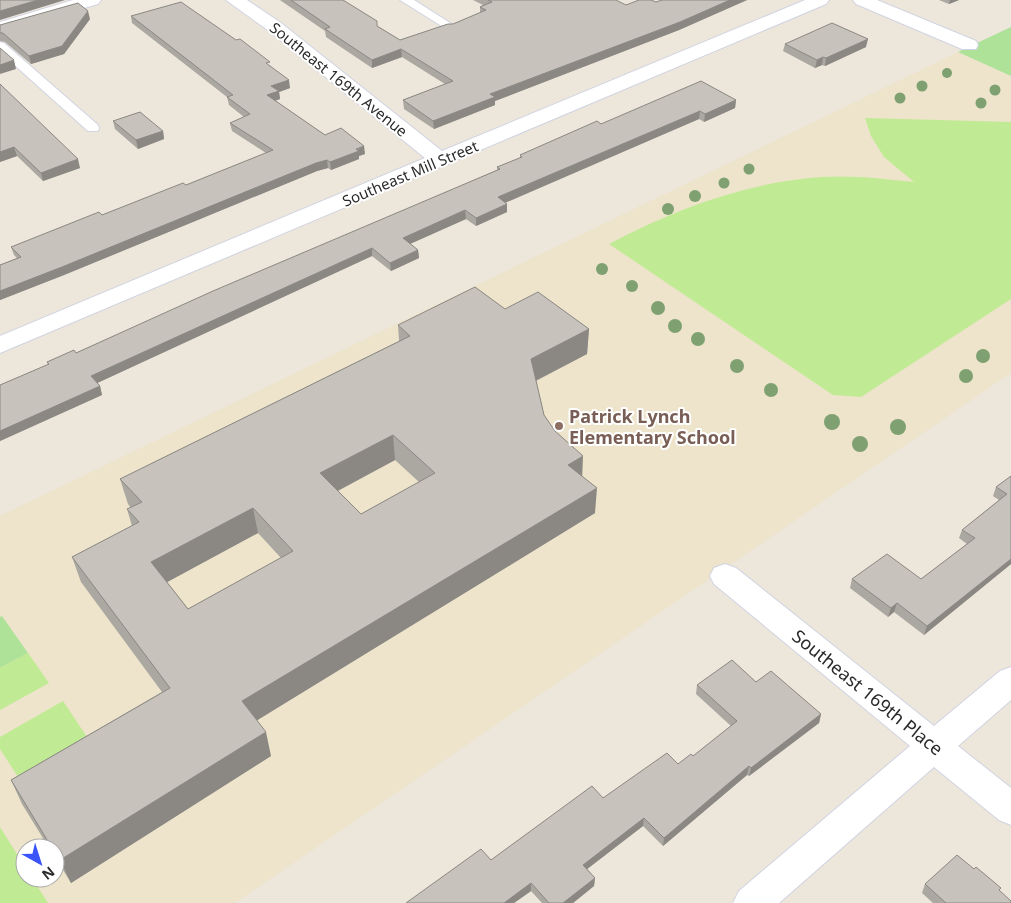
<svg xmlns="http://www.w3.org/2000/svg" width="1011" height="903" font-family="'Noto Sans',sans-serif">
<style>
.education{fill:#ede4cb;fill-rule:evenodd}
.green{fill:#ade298}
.pitch{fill:#c0ea93}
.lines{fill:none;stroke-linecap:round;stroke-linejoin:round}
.lane-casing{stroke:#d1d3e2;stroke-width:2}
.street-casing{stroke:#d1d3e2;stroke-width:2}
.lane{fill:#fff;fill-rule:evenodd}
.street{fill:#fff;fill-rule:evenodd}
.tree{fill:#7fa071}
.wall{fill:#aba7a1;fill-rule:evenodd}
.shaded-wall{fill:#8b8883}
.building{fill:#c7c2bb;stroke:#8b8883;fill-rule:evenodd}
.education-dot{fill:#8d6e63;stroke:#fff;stroke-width:2}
.labels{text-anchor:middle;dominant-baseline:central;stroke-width:4;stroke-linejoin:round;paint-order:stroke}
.far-street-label{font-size:15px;fill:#2a2a2a;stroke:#fff}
.education-label{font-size:18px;font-weight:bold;fill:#785e54;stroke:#fff;text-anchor:start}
.street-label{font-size:18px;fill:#2a2a2a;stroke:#fff}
</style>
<rect width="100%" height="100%" fill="#ece6db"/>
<path class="education" d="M958 52 1011 76V373L235 903H0V516ZM25 848H55V878H25Z"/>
<path class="green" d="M1011 27V76L958 52Z
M2 616 28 653 0 668V617Z"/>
<path class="pitch" d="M865 118 1011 122V299L861 397 833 395 609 244C675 209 747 182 822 177 853 175 884 179 914 182L884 157 871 136Z
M28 653 49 683 0 710V668Z
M63 701 87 737 18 777 0 749V737Z
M0 827 25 867V878H32L48 903H0Z"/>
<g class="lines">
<defs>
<path id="lane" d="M400 0H414L458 28 452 31 448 30Z
M0 42 4 43 98 125 99 128 98 131H88L0 52Z"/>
<path id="street" d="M73 0H101L98 4 0 33V22Z
M226 0H247L281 23 442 151 805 0H829L826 4 0 353V336L425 158 269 31Z
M853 0H877L976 41 978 45 976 49H962L856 4Z
M725 564 736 568 934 726 1000 671 1011 667V700L958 746 1011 788V825L999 820 934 767 779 903H733L739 891 910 746 714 584 710 576 714 568Z"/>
</defs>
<use href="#lane" class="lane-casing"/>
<use href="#street" class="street-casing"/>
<use href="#lane" class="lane"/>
<use href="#street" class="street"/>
</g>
<g class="tree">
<circle cx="947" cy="73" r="5"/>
<circle cx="922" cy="86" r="5.5"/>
<circle cx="995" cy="90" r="5.5"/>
<circle cx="900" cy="98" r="5.5"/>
<circle cx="981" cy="103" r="5.5"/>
<circle cx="749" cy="169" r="5.5"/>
<circle cx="724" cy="183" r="5.5"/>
<circle cx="695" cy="196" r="6"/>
<circle cx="668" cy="209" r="6"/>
<circle cx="602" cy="269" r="6"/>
<circle cx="632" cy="286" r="6"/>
<circle cx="658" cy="308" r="7"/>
<circle cx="675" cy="326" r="7"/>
<circle cx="698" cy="339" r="7"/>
<circle cx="983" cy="356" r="7"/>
<circle cx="737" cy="366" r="7"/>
<circle cx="966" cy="376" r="7"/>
<circle cx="771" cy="390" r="7"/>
<circle cx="832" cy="422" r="8"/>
<circle cx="898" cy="427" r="8"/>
<circle cx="860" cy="444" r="8"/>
</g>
<path class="wall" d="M280 0H343L377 26 400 40 453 24 480 13V7L483 5 473 0H556L626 5 656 2 662 0H747L679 30 495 101V105L434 129 404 109 403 100 445 84 402 57 372 68 326 37 325 31Z
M939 0H959L949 4Z
M131 16 271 67 290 88 279 92 280 99 275 101 325 135 365 154 359 156V159L331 170 328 168 317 171 64 275 0 300V265L17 258 14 255 11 247 186 185 266 153 232 131 230 123 244 117 229 105 227 97 132 23Z
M90 19 64 54 31 64 5 42 0 41V25Z
M785 44 866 47 825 66 822 65 815 68 783 51Z
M0 84 80 168 43 181 17 156 0 162Z
M736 100 735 108 704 122 699 119 505 202 507 204V212L476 226 466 219 410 244 418 250 419 258 391 271 372 256 97 383 100 386 102 395 0 441V385L48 365 47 362 76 353 497 170V167L520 158V155L601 124Z
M113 121 163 131 164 139 138 149 115 129Z
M505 309 589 329 587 354 536 381 544 415 582 476 595 513 257 720 271 756 71 883 55 857V848H49L22 804 11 780 162 692 81 582 72 557 132 526 127 509 131 508 128 504 120 479 399 341 398 325ZM395 460 419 482 361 514 338 491ZM258 533 281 558 188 609 167 582Z
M1011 476V564L924 635 894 612 888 617 850 588 852 579H921L967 544 959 538 962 530 999 500 993 496 996 487Z
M756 682 821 714 819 723 749 776 747 775 663 846 643 826 587 869 595 878 594 886 573 903H542L531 891 514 903H406L491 860 603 798 678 764 693 756 731 726 696 694 697 685Z
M925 884 999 891 1011 903H933L922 893Z"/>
<path class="shaded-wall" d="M38 0H65L0 20V11Z
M730 0H747L679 30 495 101V105L434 129 433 121 490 94Z
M950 0H959L949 4Z
M88 11 90 19 64 54 31 64 29 56Z
M868 39 866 47 825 66 826 58Z
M401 49 402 57 372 68V60Z
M823 57 822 65 815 68 817 60Z
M14 60 16 69 0 74V65Z
M289 80 290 88 279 92 280 99 268 103 267 95 271 86Z
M736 100 735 108 704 122 705 114Z
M700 111 699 119 498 206V197Z
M163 131 164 139 138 149 136 140Z
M364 146 365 154 359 156V159L331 170 330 162Z
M14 147 17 156 0 162V152Z
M78 159 80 168 43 181 41 173Z
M327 160 328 168 317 171 64 275 0 300V291L316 163Z
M507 204V212L476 226V218Z
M465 210 466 219 403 247V238Z
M372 248V256L93 385 91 376Z
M418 250 419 258 391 271 390 263Z
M589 329 587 354 531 383V359Z
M100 386 102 395 0 441V431Z
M393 435 395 460 324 498 320 473Z
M583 456 582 481 568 465Z
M597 488 595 513 248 726 242 701Z
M253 508 258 533 158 587 151 562Z
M1011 559V564L924 635 927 626Z
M897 603 894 612 888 617 891 608Z
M821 714 819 723 749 776 751 768Z
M266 732 271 756 71 883 60 860Z
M749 766 747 775 663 846 664 838Z
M644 818 643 826 582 873 583 865Z
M595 878 594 886 573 903H563Z
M531 883V891L514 903H504Z"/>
<path class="building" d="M0 0H38L0 11Z
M291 0H343L377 21V26L400 40 448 24H453L486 10 480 7 492 2 488 0H616L626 5 639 0H651L656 2 662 0H730L680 22 490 94 495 97 433 121 403 100 453 81 401 49 372 60 325 29 330 27Z
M181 2 236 40 240 39 270 62 266 63 289 80 271 86 279 91 267 95 325 135 341 128 364 146 356 149 359 151 330 162 327 160 316 163 62 267 0 291V265L21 257 11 247 99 212 102 215 183 183 186 185 273 150 230 123 250 114 227 97 233 95 131 16Z
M78 3 88 11 62 46 29 56 3 33H0V25Z
M832 23 868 39 826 58 823 57 817 60 785 44Z
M0 48 14 60 0 65Z
M701 81 736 100 705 114 700 111 498 197 507 204 476 218 465 210 403 238 418 250 390 263 372 248 91 376 100 386 0 431V385L49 364 47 362 74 350 76 353 213 291 500 169 497 167 522 157 520 155 597 121 601 124Z
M0 84 78 159 41 173 14 147 0 152Z
M140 112 163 131 136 140 113 121Z
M475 287 505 309 538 292 589 329 531 359 544 415 555 431 583 456 568 465 597 488 242 701 266 732 60 860 55 852V848H52L11 780 170 688 72 557 139 522 127 509 142 502 120 479 410 336 398 325ZM393 435 435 473 361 514 320 473ZM253 508 293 551 188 609 151 562Z
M1011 476V559L927 626 897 603 891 608 852 579 887 554 921 579 975 538 962 530 1007 494 996 487Z
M732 660 756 682 771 671 821 714 751 768 749 766 664 838 644 818 583 865 595 878 563 903H549L531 883 504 903H406L481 849 491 860 592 786 603 798 667 753 678 764 691 754 693 756 737 721 697 685Z
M957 855 974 869 976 867 1001 888 999 890 1011 901V903H946L925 884Z"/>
<circle class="education-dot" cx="559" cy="426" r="5"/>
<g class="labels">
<g class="far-street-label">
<text transform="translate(339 79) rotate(39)">Southeast 169th Avenue</text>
<text transform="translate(410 173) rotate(-23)">Southeast Mill Street</text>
</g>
<g class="education-label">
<text x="569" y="416">Patrick Lynch<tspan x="569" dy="21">Elementary School</tspan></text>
</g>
<g class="street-label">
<text transform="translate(868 692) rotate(39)">Southeast 169th Place</text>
</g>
</g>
<g transform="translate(40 863) rotate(141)"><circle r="24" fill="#ffffff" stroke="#aaaaaa"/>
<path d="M0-4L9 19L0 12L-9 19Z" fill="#3b54f9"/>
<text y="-8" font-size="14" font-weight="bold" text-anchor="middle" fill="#2a2a2a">N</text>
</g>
</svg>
